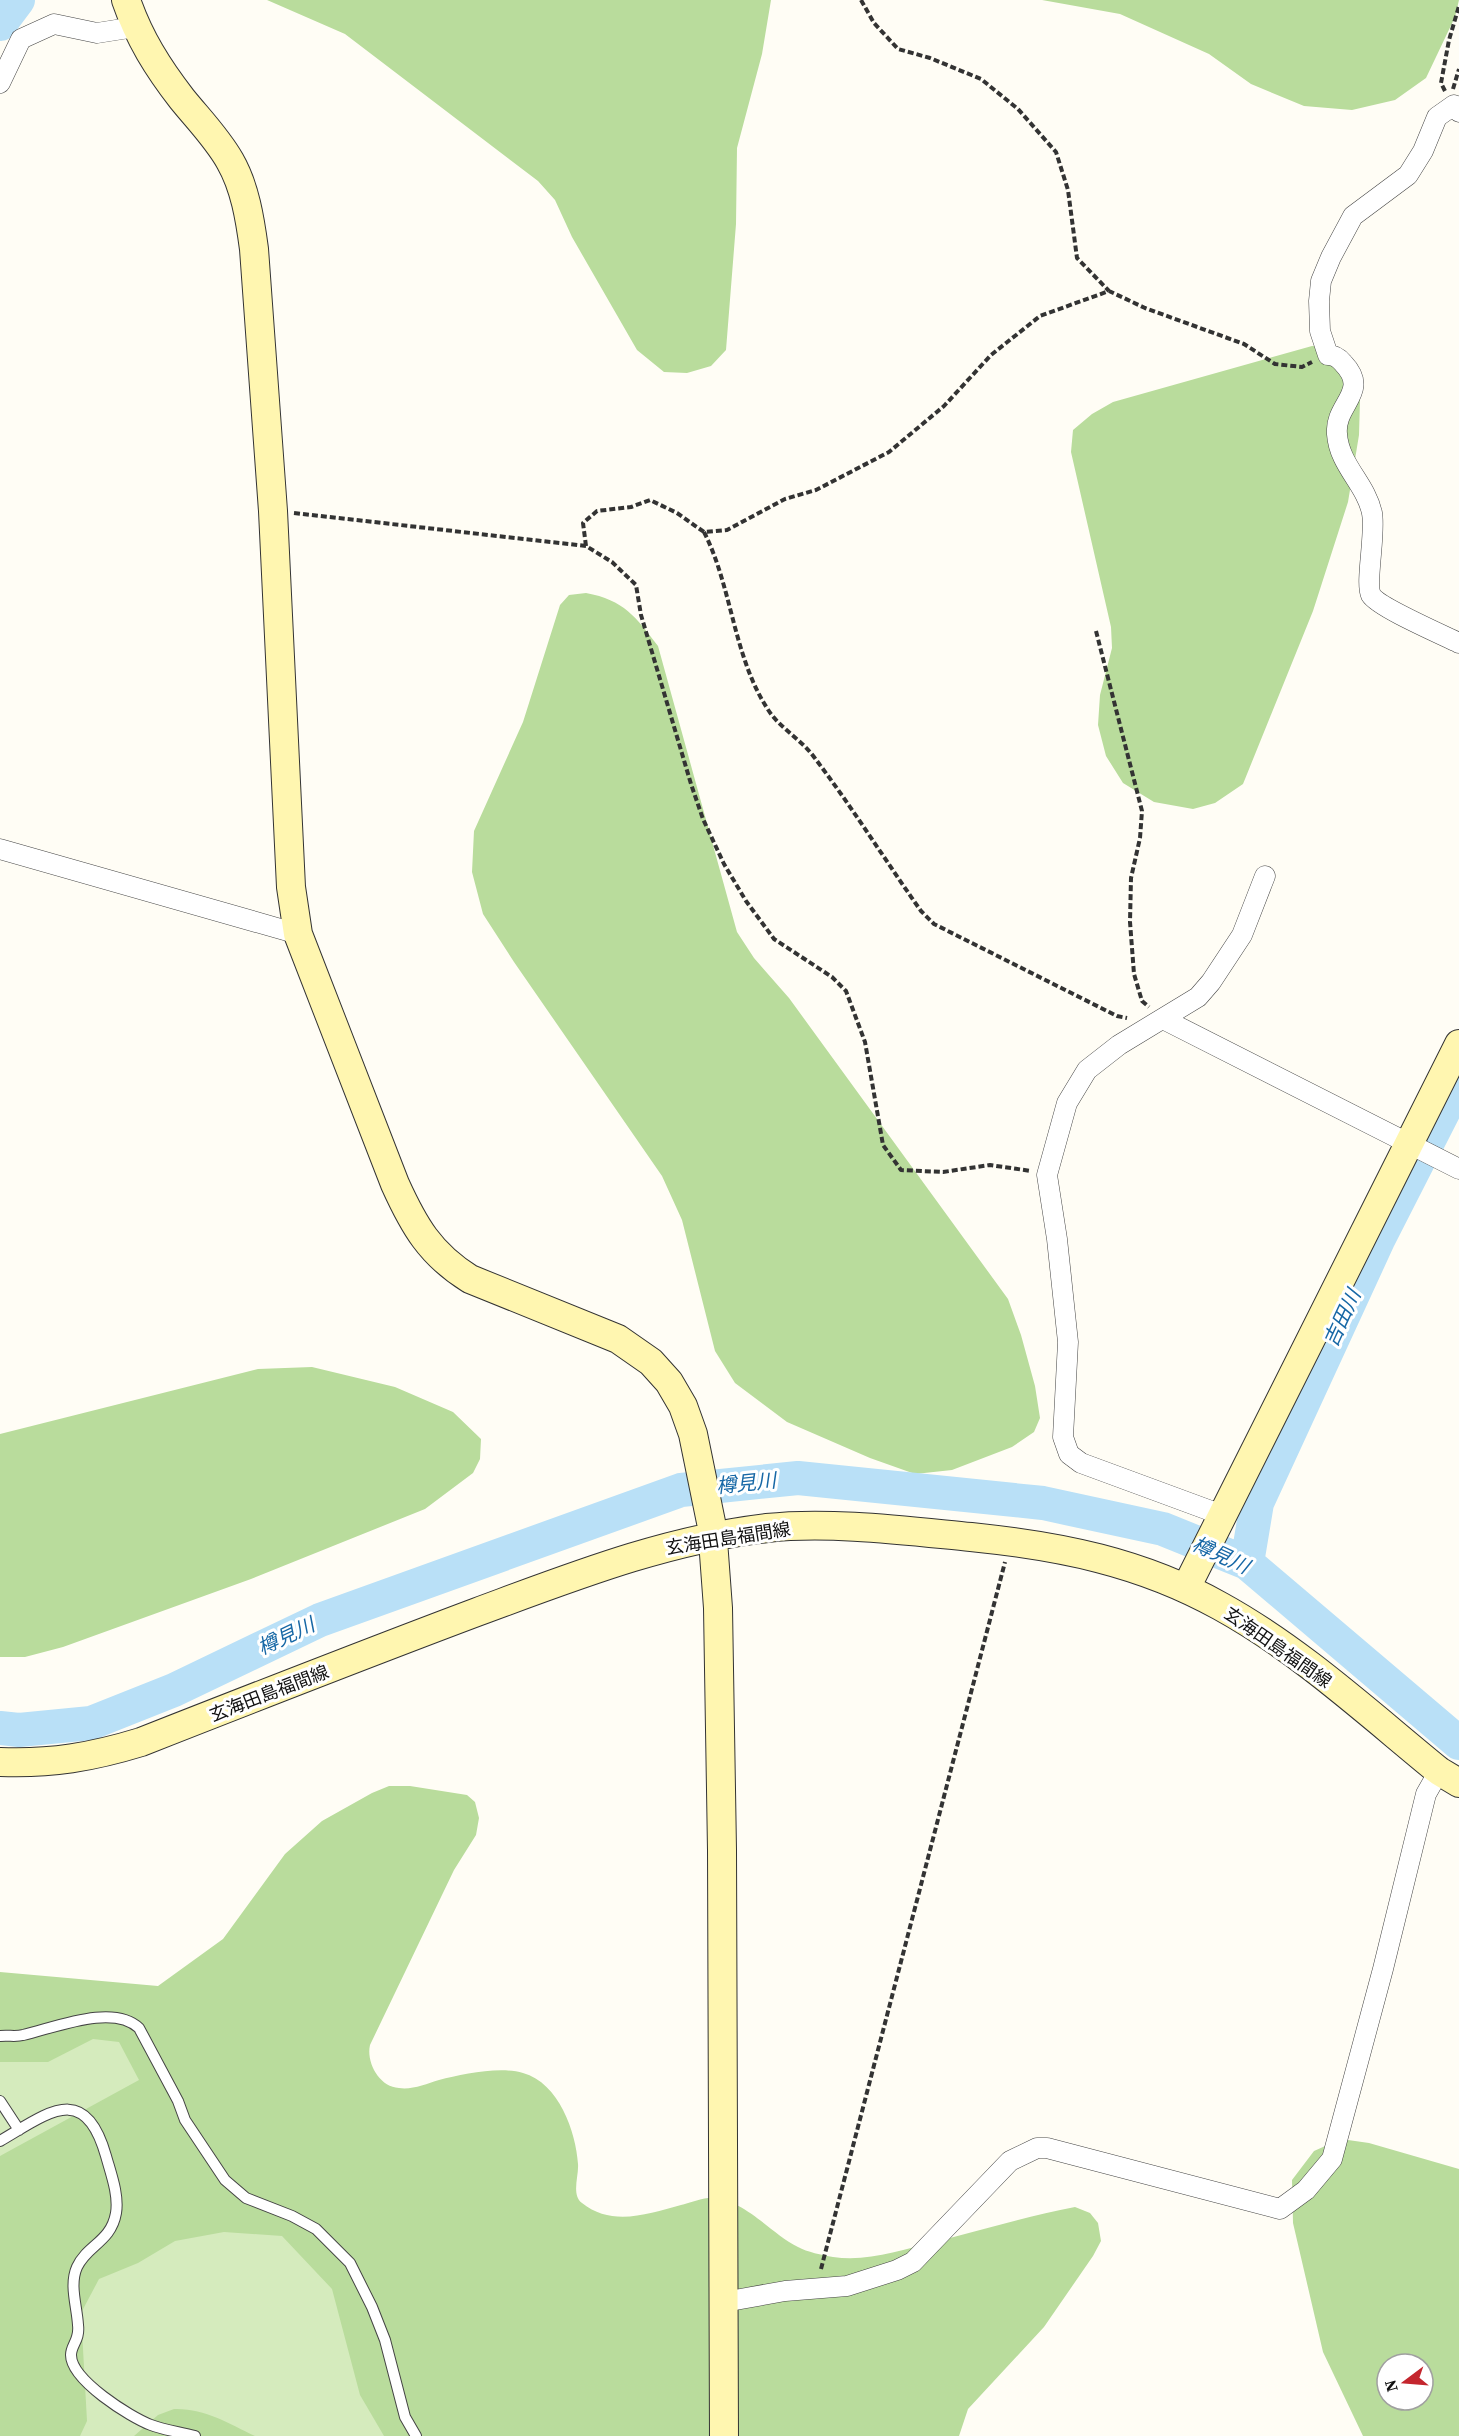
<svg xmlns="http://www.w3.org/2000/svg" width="1459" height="2436" font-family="'Source Serif 4','Noto Sans JP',serif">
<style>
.green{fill:#d5ebbd}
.forest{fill:#b9dc9c;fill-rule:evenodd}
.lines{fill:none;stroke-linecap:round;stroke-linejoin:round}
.river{stroke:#b9e0f7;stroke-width:34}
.lane-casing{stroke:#444;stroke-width:12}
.street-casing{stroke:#444;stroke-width:21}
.secondary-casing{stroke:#333;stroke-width:30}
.path{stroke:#333;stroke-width:4;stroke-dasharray:6 3;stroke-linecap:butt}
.lane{stroke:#fff;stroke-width:10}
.street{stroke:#fff;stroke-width:20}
.secondary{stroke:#fff6b0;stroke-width:28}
.labels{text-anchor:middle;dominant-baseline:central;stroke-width:6;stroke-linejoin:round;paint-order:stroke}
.street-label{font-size:18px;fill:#111;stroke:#fff}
.water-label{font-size:20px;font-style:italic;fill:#1768a6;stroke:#fff}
</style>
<rect width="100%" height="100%" fill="#fffdf5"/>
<path class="green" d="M104 2015 297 2214 420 2436H0V2033Z"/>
<path class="forest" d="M267 0H771L762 54 737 148 736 224 726 350 711 366 687 373 664 372 637 350 572 237 555 200 538 181 345 34Z
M1042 0H1459L1455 17 1426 78 1395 100 1352 110 1304 106 1251 84 1209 54 1120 14Z
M1329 345 1351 369 1360 400 1359 435 1348 502 1313 611 1243 784 1215 803 1193 809 1154 802 1123 783 1106 756 1098 725 1100 695 1112 648 1111 627 1071 452 1073 430 1092 414 1113 402 1312 346Z
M586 593C624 600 636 617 658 646L737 932 754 958 789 998 1008 1299 1021 1335 1035 1386 1040 1418 1034 1432 1012 1447 952 1470 915 1474 870 1458 787 1422 735 1383 715 1351 682 1220 662 1176 514 962 483 914 472 872 474 831 523 722 560 605 569 595Z
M312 1367 395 1387 453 1412 481 1439 480 1459 473 1473 425 1509 251 1579 63 1647 25 1657H0V1434L258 1369Z
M389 1786H410L467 1795 475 1802 479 1818 476 1835 454 1870 370 2045C366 2062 379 2087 399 2088 412 2090 426 2084 439 2080 462 2074 500 2066 523 2073 559 2083 576 2132 578 2164 579 2176 571 2195 582 2203 612 2227 648 2214 681 2205 689 2203 699 2199 708 2198 745 2198 768 2232 798 2247 807 2252 822 2255 833 2257 868 2262 901 2250 935 2242 981 2230 1028 2216 1075 2207L1090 2213 1098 2223 1101 2241 1093 2256 1044 2327 968 2409 959 2436H384L360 2395 332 2289 282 2236 224 2232 175 2241 138 2263 99 2279 81 2313 87 2421 80 2436H0V2156L139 2080 119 2042 93 2039 48 2062H0V1972L158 1986 223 1939 285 1854 322 1821 372 1793Z
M1341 2139 1369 2143 1459 2169V2436H1363L1323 2352 1293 2223 1292 2180 1314 2151ZM1387 2364H1423V2400H1387Z
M174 2409C204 2408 228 2423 255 2436H134L158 2415Z"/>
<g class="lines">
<path class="river" d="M0 24 18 0
M1247 1563 1257 1503 1379 1238 1459 1081
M0 1728 19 1730 91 1723 174 1690 320 1620 681 1490 798 1478 1043 1503 1163 1529 1247 1563 1459 1743"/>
<defs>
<path id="lane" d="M0 2036C8 2035 16 2037 23 2035 54 2028 113 2003 139 2028L178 2101 185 2120 225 2180 246 2198 292 2216 316 2229 350 2263 372 2307 385 2340 405 2417 416 2436
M0 2101 19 2130
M0 2141C48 2113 85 2081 106 2156 111 2174 119 2195 116 2213 111 2242 87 2245 77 2267 69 2285 77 2306 78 2325 80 2340 71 2345 71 2355 71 2380 130 2417 151 2425 164 2430 180 2432 195 2436"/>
<path id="street" d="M0 83 21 39 54 24 97 33 135 27
M1459 112 1454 105 1437 117 1423 151 1408 175 1353 216 1331 257 1321 281 1319 301 1320 331 1328 355C1335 355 1339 358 1343 363 1371 392 1334 404 1337 434 1339 465 1366 484 1372 513 1376 533 1365 583 1371 595 1378 607 1443 635 1459 643
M0 849 298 934
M1163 1019 1459 1169
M1222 1515 1081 1463 1069 1454 1063 1437 1068 1342 1057 1239 1047 1175 1067 1103 1087 1070 1119 1045 1198 997 1211 982 1242 935 1265 876
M724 2302 785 2291 847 2286 897 2270 913 2262 1010 2161 1037 2148H1047L1280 2209 1306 2190 1332 2159 1383 1969 1426 1794 1439 1771"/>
<path id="secondary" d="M126 0C139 38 158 68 182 99 199 120 217 138 230 161 245 187 250 219 254 249L273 511 291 887 298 934 395 1184C414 1226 430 1254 470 1279L618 1339 651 1362 669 1382 683 1406 693 1434 712 1527 718 1608 722 1850 724 2436
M1186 1588 1459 1044
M0 1762C51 1764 92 1757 141 1742 253 1698 365 1654 477 1612 572 1577 665 1540 767 1528 829 1521 908 1531 971 1537 1060 1546 1141 1562 1220 1606 1300 1650 1369 1714 1439 1771L1459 1783"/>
</defs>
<use href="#lane" class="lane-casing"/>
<use href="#street" class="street-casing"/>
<use href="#secondary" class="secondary-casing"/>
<path class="path" d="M861 0 874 23 898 49 930 58 981 79 1018 109 1056 152 1068 190 1077 258 1109 291
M1453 89 1459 69
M1445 91 1441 83 1449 40 1459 6
M294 513 586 546 612 562 636 585 641 615 691 784 703 819 724 864 746 901 774 939 832 977 846 991 865 1042 883 1145 901 1170 943 1172 990 1165 1031 1171
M704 532C732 587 733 655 767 708 779 728 800 738 814 757 852 807 885 860 921 911L934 924 1117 1016 1127 1018
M586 546 583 523 597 511 631 507 650 500 677 513 704 532 727 530 785 499 816 490 889 452 944 406 991 355 1040 316 1109 291 1145 308 1244 344 1275 364 1302 367 1312 362
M1096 631 1142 811 1140 838 1131 878 1130 922 1134 974 1142 1001 1149 1007
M821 2269 1005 1562"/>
<use href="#lane" class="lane"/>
<use href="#street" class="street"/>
<use href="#secondary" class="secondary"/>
</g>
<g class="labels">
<g class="street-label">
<text transform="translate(728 1538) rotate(-9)">玄海田島福間線</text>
<text transform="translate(1278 1647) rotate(35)">玄海田島福間線</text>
<text transform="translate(269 1693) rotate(-21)">玄海田島福間線</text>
</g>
<g class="water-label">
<text transform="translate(1342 1318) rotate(-65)">吉田川</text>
<text transform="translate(746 1483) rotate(-6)">樽見川</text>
<text transform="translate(1221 1555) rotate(25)">樽見川</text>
<text transform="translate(286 1636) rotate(-25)">樽見川</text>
</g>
</g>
<g transform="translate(1405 2382) rotate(254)"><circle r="28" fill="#ffffff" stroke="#a0a0a0" stroke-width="1.5"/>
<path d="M0-4.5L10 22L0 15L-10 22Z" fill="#c4262e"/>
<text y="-9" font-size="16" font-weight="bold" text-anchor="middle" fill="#111111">N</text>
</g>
</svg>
